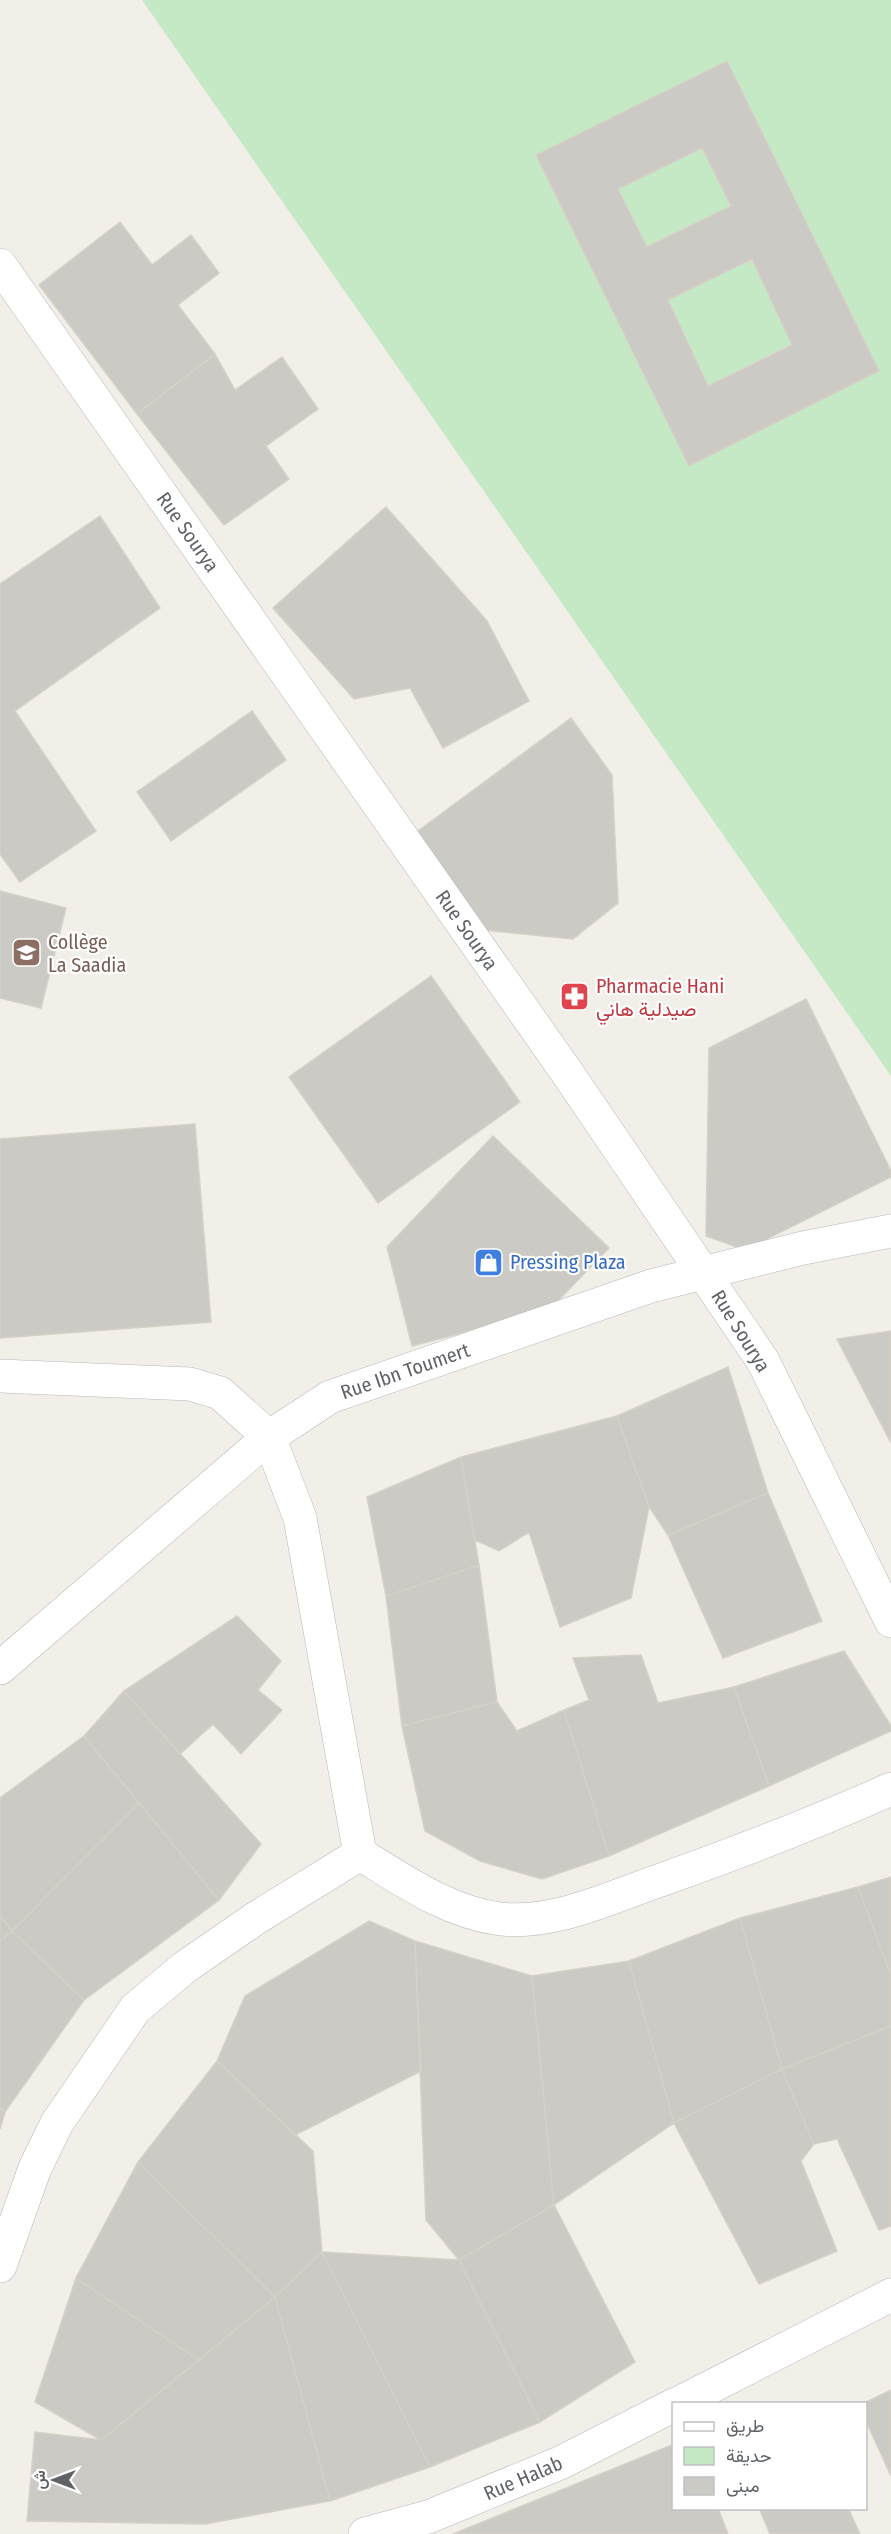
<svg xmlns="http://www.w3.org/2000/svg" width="891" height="2534" font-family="'Fira Sans Condensed',Vazirmatn,sans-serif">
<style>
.green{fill:#c5e8c5}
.building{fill:#cccac5;stroke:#d6d1c6;stroke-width:1.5;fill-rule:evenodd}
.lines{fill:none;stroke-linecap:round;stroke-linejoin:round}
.minor-casing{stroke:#b5b8bc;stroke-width:34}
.minor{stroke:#fff;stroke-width:33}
.labels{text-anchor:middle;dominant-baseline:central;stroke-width:4.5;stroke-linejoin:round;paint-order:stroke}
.street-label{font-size:20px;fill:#5f6368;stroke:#fff}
.education-label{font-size:20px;fill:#785e54;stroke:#fff;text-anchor:start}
.health-label{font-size:20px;fill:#be3a42;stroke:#fff;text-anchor:start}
.shop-label{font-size:20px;fill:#366cbe;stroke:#fff;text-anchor:start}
</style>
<rect width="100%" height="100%" fill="#f1efe8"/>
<path class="green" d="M142 0H891V1076Z"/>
<path class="building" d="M727 61 879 371 689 466 536 155ZM702 148 731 206 647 247 618 189ZM752 259 792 345 708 386 668 300Z
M120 222 152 265 191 235 219 273 178 305 215 354 137 414 39 285Z
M215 354 235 390 282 357 318 409 266 446 289 479 224 525 137 414Z
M386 507 487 621 529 701 443 748 410 688 354 699 273 608Z
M100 516 160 608 15 711 96 831 20 882 0 854V584Z
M252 711 286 760 171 841 137 792Z
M571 718 612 775 618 903 573 939 484 930 414 834Z
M0 891 66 908 41 1008 0 998Z
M431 976 520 1102 378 1203 289 1077Z
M806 999 891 1171V1177L745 1250 706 1236 709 1048Z
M195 1124 211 1322 0 1338V1139Z
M493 1136 609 1248 549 1310 412 1346 387 1247Z
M891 1331V1443L837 1339Z
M728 1367 768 1493 668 1535 649 1507 617 1416Z
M617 1416 649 1507 631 1598 560 1627 529 1532 499 1551 475 1540 461 1457Z
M461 1457 479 1565 386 1596 367 1497Z
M768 1493 822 1621 723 1658 668 1535Z
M479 1565 497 1702 402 1726 386 1596Z
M237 1616 281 1661 258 1690 282 1710 241 1754 213 1724 180 1754 124 1691Z
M844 1651 891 1726V1731L769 1786 734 1687Z
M641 1655 658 1703 734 1687 769 1786 609 1856 564 1710 589 1700 573 1658Z
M124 1691 261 1844 219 1900 84 1736Z
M497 1702 517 1731 564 1710 609 1856 542 1879 480 1861 425 1831 402 1726Z
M84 1736 139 1803 12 1931 0 1915V1798Z
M139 1803 219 1900 84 2000 12 1931Z
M891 1877V1976L858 1887Z
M858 1887 891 1976V2026L782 2069 740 1918Z
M0 1915 12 1931 0 1941Z
M740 1918 782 2069 674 2123 629 1961Z
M369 1921 415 1941 421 2071 295 2135 217 2061 245 1996Z
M12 1931 84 2000 5 2112 0 2108V1941Z
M415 1941 532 1976 554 2205 459 2260 426 2220Z
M629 1961 674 2123 554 2205 532 1976Z
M891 2026V2226L879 2230 837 2139 814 2144 782 2069Z
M217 2061 313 2151 322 2252 275 2297 138 2162Z
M782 2069 814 2144 801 2161 837 2251 759 2284 674 2123Z
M0 2108 5 2112 0 2129Z
M138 2162 275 2297 199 2360 76 2278Z
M554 2205 635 2362 540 2422 459 2260Z
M322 2252 430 2467 330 2501 275 2297Z
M322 2252 459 2260 540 2422 430 2467Z
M76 2278 199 2360 101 2440 35 2402Z
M275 2297 330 2501 205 2524 27 2521 35 2432 101 2440Z
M891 2390V2476L866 2421V2404H862Z
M674 2444V2508H718L728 2534H453Z
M759 2508H848L860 2534H770Z"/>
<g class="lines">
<defs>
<path id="minor" d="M0 265 568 1074 763 1361 891 1621
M0 1376 190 1384 220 1393 269 1437 300 1518 360 1854C404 1881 448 1912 500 1919 553 1925 609 1898 658 1881 737 1853 815 1823 891 1789
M0 1668 269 1437 330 1397 651 1286 803 1248 891 1231
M0 2266 35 2168 57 2123 135 2009 185 1967 256 1918 360 1854
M677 2404 891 2295
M365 2534 428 2517 560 2463 674 2405"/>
</defs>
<use href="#minor" class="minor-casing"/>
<use href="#minor" class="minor"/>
</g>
<defs>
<symbol id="university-square" viewBox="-11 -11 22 22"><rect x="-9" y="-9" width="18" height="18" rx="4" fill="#8d6e63" stroke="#fff"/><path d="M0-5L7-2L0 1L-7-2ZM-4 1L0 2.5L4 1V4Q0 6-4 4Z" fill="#fff"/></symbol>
<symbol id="pharmacy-square" viewBox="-11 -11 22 22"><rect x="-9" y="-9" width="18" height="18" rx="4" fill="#e0444e" stroke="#fff"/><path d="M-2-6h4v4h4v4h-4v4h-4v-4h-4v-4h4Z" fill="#fff"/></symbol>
<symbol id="shop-square" viewBox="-11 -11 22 22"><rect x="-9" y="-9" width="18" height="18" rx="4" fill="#3f7fe0" stroke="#fff"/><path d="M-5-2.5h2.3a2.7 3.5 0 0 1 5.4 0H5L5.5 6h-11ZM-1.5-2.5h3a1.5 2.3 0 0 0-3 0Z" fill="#fff"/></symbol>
</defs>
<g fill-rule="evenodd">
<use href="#university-square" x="10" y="936" width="33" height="33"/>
<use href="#pharmacy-square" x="558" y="980" width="33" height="33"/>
<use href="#shop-square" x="472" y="1246" width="33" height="33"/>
</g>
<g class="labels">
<g class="street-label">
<text transform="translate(188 532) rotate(55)">Rue Sourya</text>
<text transform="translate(467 930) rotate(55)">Rue Sourya</text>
<text transform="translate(741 1331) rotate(58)">Rue Sourya</text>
<text transform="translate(405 1371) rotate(-19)">Rue Ibn Toumert</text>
<text transform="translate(523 2478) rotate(-23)">Rue Halab</text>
</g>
<g class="education-label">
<text x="48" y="942">Collège<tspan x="48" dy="23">La Saadia</tspan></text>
</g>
<g class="health-label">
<text x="596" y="986">Pharmacie Hani<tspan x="596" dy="23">صيدلية هاني</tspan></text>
</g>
<g class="shop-label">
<text x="510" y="1262">Pressing Plaza</text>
</g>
</g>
<rect x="672" y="2402" width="195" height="108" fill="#ffffff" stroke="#bfc1c3" stroke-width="1.5"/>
<rect x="684" y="2422" width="30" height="9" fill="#ffffff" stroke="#bfc1c3" stroke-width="1.5"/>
<text x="726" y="2432" font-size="18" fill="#5f6368">طريق</text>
<rect x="684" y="2447" width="30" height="18" fill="#c5e8c5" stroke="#bfc1c3" stroke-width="1.5"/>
<text x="726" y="2462" font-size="18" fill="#5f6368">حديقة</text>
<rect x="684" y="2477" width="30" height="18" fill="#cccac5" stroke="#bfc1c3" stroke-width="1.5"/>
<text x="726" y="2492" font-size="18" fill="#5f6368">مبنى</text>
<g transform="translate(54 2480) rotate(270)" stroke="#ffffff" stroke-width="4.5" paint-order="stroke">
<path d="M0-4.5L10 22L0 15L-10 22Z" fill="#5f6368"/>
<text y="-9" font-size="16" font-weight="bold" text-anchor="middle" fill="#5f6368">ش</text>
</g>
</svg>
